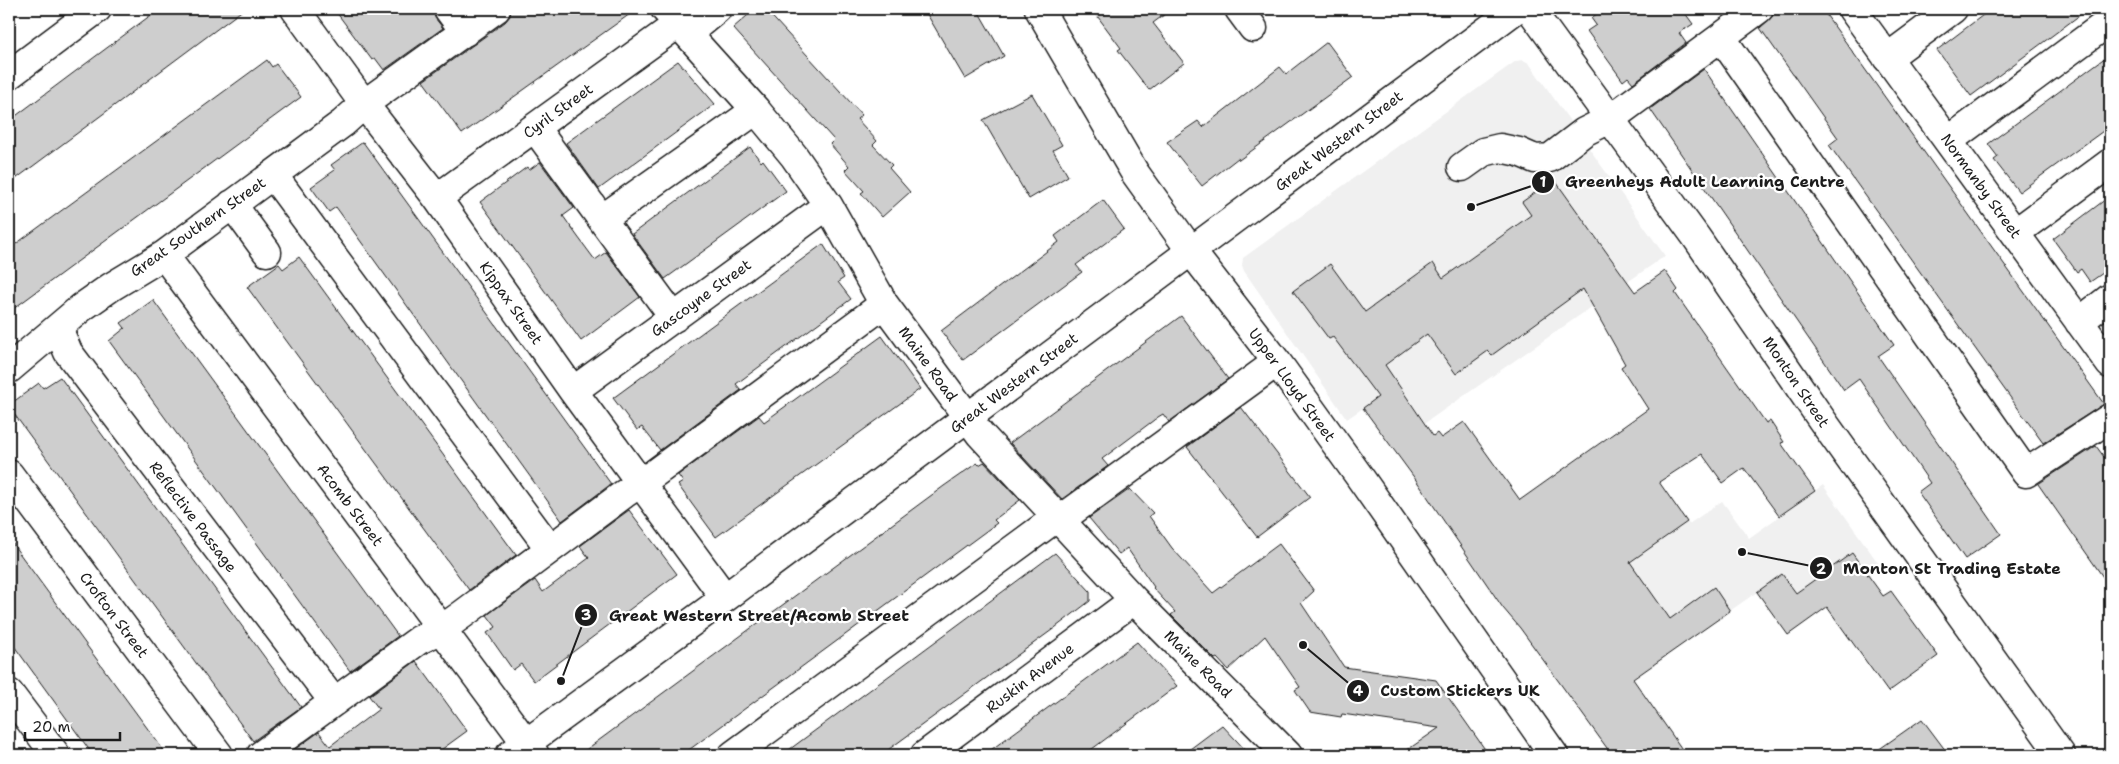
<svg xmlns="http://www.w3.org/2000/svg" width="2119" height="764" font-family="'Shantell Sans',sans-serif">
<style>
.built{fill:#f0f0f0}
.building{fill:#cecece;stroke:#1c1c1c;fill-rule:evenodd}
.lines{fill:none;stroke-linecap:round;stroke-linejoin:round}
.minor-casing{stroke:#1c1c1c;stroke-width:31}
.minor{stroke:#fff;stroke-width:28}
.labels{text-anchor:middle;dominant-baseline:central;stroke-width:4.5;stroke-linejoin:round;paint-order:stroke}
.street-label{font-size:15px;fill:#1c1c1c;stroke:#fff}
.leader{fill:none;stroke:#1c1c1c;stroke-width:2}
.callout-dot{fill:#1c1c1c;stroke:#fff;stroke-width:2}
.mark-label{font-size:15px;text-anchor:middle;font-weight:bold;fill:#fff}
.callout-label{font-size:16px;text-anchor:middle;font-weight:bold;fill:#1c1c1c;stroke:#fff;stroke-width:4.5;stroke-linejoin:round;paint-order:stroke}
</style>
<rect width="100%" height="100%" fill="#fff"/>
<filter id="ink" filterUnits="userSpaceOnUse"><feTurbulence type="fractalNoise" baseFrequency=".02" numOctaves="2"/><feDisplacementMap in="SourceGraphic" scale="10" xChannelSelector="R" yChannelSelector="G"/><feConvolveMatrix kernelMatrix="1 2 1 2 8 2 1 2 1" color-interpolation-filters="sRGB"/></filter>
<g filter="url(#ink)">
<path class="built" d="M1523 60 1529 63 1665 256 1425 423 1398 384 1347 419 1244 271 1242 265 1243 258 1516 61Z
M1622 428 1689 524 1722 501 1749 538 1823 485 1881 567 1788 635 1757 592 1661 659 1606 583Z"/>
<path class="building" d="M159 9H244L9 184V121Z
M334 9H433L435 18 443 28 384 70 375 58 372 60Z
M511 9H637L462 134 423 81 505 22 510 16Z
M755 9H765L862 115 857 119 877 141 873 145 892 165 889 168 910 192 882 217 861 193 864 191 845 170 849 166 830 144 834 140 733 28Z
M924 9H977L1004 56 965 79Z
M1092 9H1172L1153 23 1184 63 1149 90 1118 50 1121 48Z
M1604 9H1682L1693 24 1679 33 1686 43 1633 83 1628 77 1623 81 1587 31 1596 25 1591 18Z
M1774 9H1822L2104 404 2043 443 1829 145 1838 138 1760 28 1773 16Z
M1991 9H2088L1971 96 1937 50Z
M1327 42 1353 77 1239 160 1238 158 1202 186 1167 142 1198 121 1203 127 1280 67 1286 74Z
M2110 54V126L2019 192 1994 160 1998 157 1988 144Z
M267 60 272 67 276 64 301 97 9 312V249Z
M678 61 715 104 599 189 566 143Z
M1704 69 1894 345 1878 356 2001 534 1965 559 1918 492 1930 483 1859 379 1844 390 1650 109Z
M1032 94 1062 145 1053 150 1068 176 1029 199 983 120Z
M363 142 611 484 562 521 336 207 329 212 311 187 335 170 331 165Z
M750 147 761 162 763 160 786 191 665 279 632 234Z
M540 162 574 208 563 216 578 237 595 260 606 252 640 297 581 341 480 202 527 167 529 170Z
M1554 179 1635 292 1665 271 1678 290 1675 293 1766 423 1770 421 1784 442 1781 443 1815 491 1779 516 1744 468 1723 483 1702 454 1659 482 1687 522 1630 562 1670 619 1714 587 1730 611 1633 679 1686 755H1612L1520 628 1503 608 1416 480 1363 408 1378 397 1333 337 1329 339 1293 291 1330 264 1365 312 1433 263 1443 278 1531 215 1522 202ZM1583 289 1625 364 1621 367 1648 409 1520 500 1464 422 1441 438 1437 433 1433 436 1385 365 1427 334 1456 374 1488 351 1492 355Z
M2110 196V268L2090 282 2081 269 2077 272 2053 239Z
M1103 200 1124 229 1076 265 1082 272 963 360 941 331 1059 242 1055 236Z
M823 244 844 278 838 282 851 299 736 384 741 390 660 450 642 427 637 430 613 398Z
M299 257 516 555 469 590 247 287 279 264 283 269Z
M153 300 398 636 350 671 109 341 125 328 121 323Z
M1181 316 1228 379 1169 422 1163 414 1158 417 1102 459 1108 466 1062 499 1010 443Z
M882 336 920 389 716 537 678 485 683 482 678 475 759 416 764 422Z
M60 377 301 707 253 741 9 407V405L39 383 43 388Z
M1241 407 1310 497 1257 537 1187 447Z
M2096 446 2110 465V587L2038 484Z
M984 462 1020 500 994 520 997 523 682 755H579L944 486 977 463 979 465Z
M1130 489 1153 513 1149 516 1172 548 1213 593 1279 544 1314 591 1301 603 1344 667 1436 680 1489 755H1400L1439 728 1342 714 1341 717 1310 712 1295 690 1300 687 1265 636 1228 670 1217 658 1215 659 1171 615 1175 612 1153 588 1154 587 1127 548 1119 554 1089 518Z
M629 510 677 574 534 681 521 664 513 670 487 633 496 627 487 615 535 580 543 592 589 558 580 546Z
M9 539 106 672 167 755H93L9 639Z
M1055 553 1090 591V601L1056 627 881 755H782Z
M1852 553 1883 596 1891 591 1938 656 1888 692 1827 607 1788 635 1757 592 1782 574 1796 593Z
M1137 642 1177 686 1084 755H984Z
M416 661 467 731 434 755H287L319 732 330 746 379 709 369 696Z
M1922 719 1949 755H1871Z
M1222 725 1250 755H1182Z"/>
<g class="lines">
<defs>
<path id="minor" d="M295 9 364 104 437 198 573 391 725 598
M448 9 465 32
M665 9 756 110 794 156 828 205 884 304 980 434 1134 600 1288 755
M1039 9 1135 173 1191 251 1277 362 1359 476 1554 755
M1239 9 1253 28
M1530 9 1696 237 1822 420 2061 755
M1852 9 2110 364
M688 33 717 9
M1721 37 2026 473 2110 418
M1887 58 1953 9
M9 75 97 9
M535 128 674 318
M1948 141 2110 21
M1462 167 1483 152 1500 148 1519 152 1535 159 1550 158 1584 132 1610 119 1759 9
M273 175 550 549
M437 198 678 24
M232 204 267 252
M602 219 756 110
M2015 233 2110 163
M164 255 535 755
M2079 322 2110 298
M58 328 68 352 334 702
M9 369 81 308 111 287 164 255 343 123 364 104 496 9
M573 391 828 205
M9 474 219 755
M9 693 56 755
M261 755 419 640 442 629 463 614 624 494 655 473 884 304
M510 755 725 598 1516 9
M733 755 1049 523 1059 521 1071 512 1277 362
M925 755 1134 600"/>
</defs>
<use href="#minor" class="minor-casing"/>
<use href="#minor" class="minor"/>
</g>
</g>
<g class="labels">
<g class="street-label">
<text transform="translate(558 111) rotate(-36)">Cyril Street</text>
<text transform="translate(1339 141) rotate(-37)">Great Western Street</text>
<text transform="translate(1981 186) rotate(54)">Normanby Street</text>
<text transform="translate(198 227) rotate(-35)">Great Southern Street</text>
<text transform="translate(701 298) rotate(-36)">Gascoyne Street</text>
<text transform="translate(511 303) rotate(55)">Kippax Street</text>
<text transform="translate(928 364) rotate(54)">Maine Road</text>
<text transform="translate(1796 382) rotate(56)">Monton Street</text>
<text transform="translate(1014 383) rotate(-37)">Great Western Street</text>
<text transform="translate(1292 385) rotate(54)">Upper Lloyd Street</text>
<text transform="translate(350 505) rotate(53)">Acomb Street</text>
<text transform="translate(193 517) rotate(53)">Reflective Passage</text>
<text transform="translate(114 615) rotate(53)">Crofton Street</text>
<text transform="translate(1198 664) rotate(45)">Maine Road</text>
<text transform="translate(1030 678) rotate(-37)">Ruskin Avenue</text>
</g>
</g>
<path class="leader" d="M1471 207L1543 182M1742 552L1821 568M561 681L586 615M1303 645L1358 691"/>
<g class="callout-dot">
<circle cx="1471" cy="207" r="5"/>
<circle cx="1742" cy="552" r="5"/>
<circle cx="561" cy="681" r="5"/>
<circle cx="1303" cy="645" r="5"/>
<circle cx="1543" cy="182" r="12"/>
<circle cx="1821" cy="568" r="12"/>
<circle cx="586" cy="615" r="12"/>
<circle cx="1358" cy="691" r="12"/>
</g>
<g class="mark-label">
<text x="1543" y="187">1</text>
<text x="1821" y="574">2</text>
<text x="586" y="620">3</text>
<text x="1358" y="696">4</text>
</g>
<g class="callout-label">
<text x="1705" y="187">Greenheys Adult Learning Centre</text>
<text x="1952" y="574">Monton St Trading Estate</text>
<text x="759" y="621">Great Western Street/Acomb Street</text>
<text x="1460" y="696">Custom Stickers UK</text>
</g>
<rect width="2119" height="764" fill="none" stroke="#fff" stroke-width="30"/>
<rect x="15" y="15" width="2089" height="734" fill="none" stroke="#1c1c1c" stroke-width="2" filter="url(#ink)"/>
<path d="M25 732v8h95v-8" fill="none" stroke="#1c1c1c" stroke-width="2.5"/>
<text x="32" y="732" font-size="15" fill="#1c1c1c" stroke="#ffffff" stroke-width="4" paint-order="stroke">20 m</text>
</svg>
